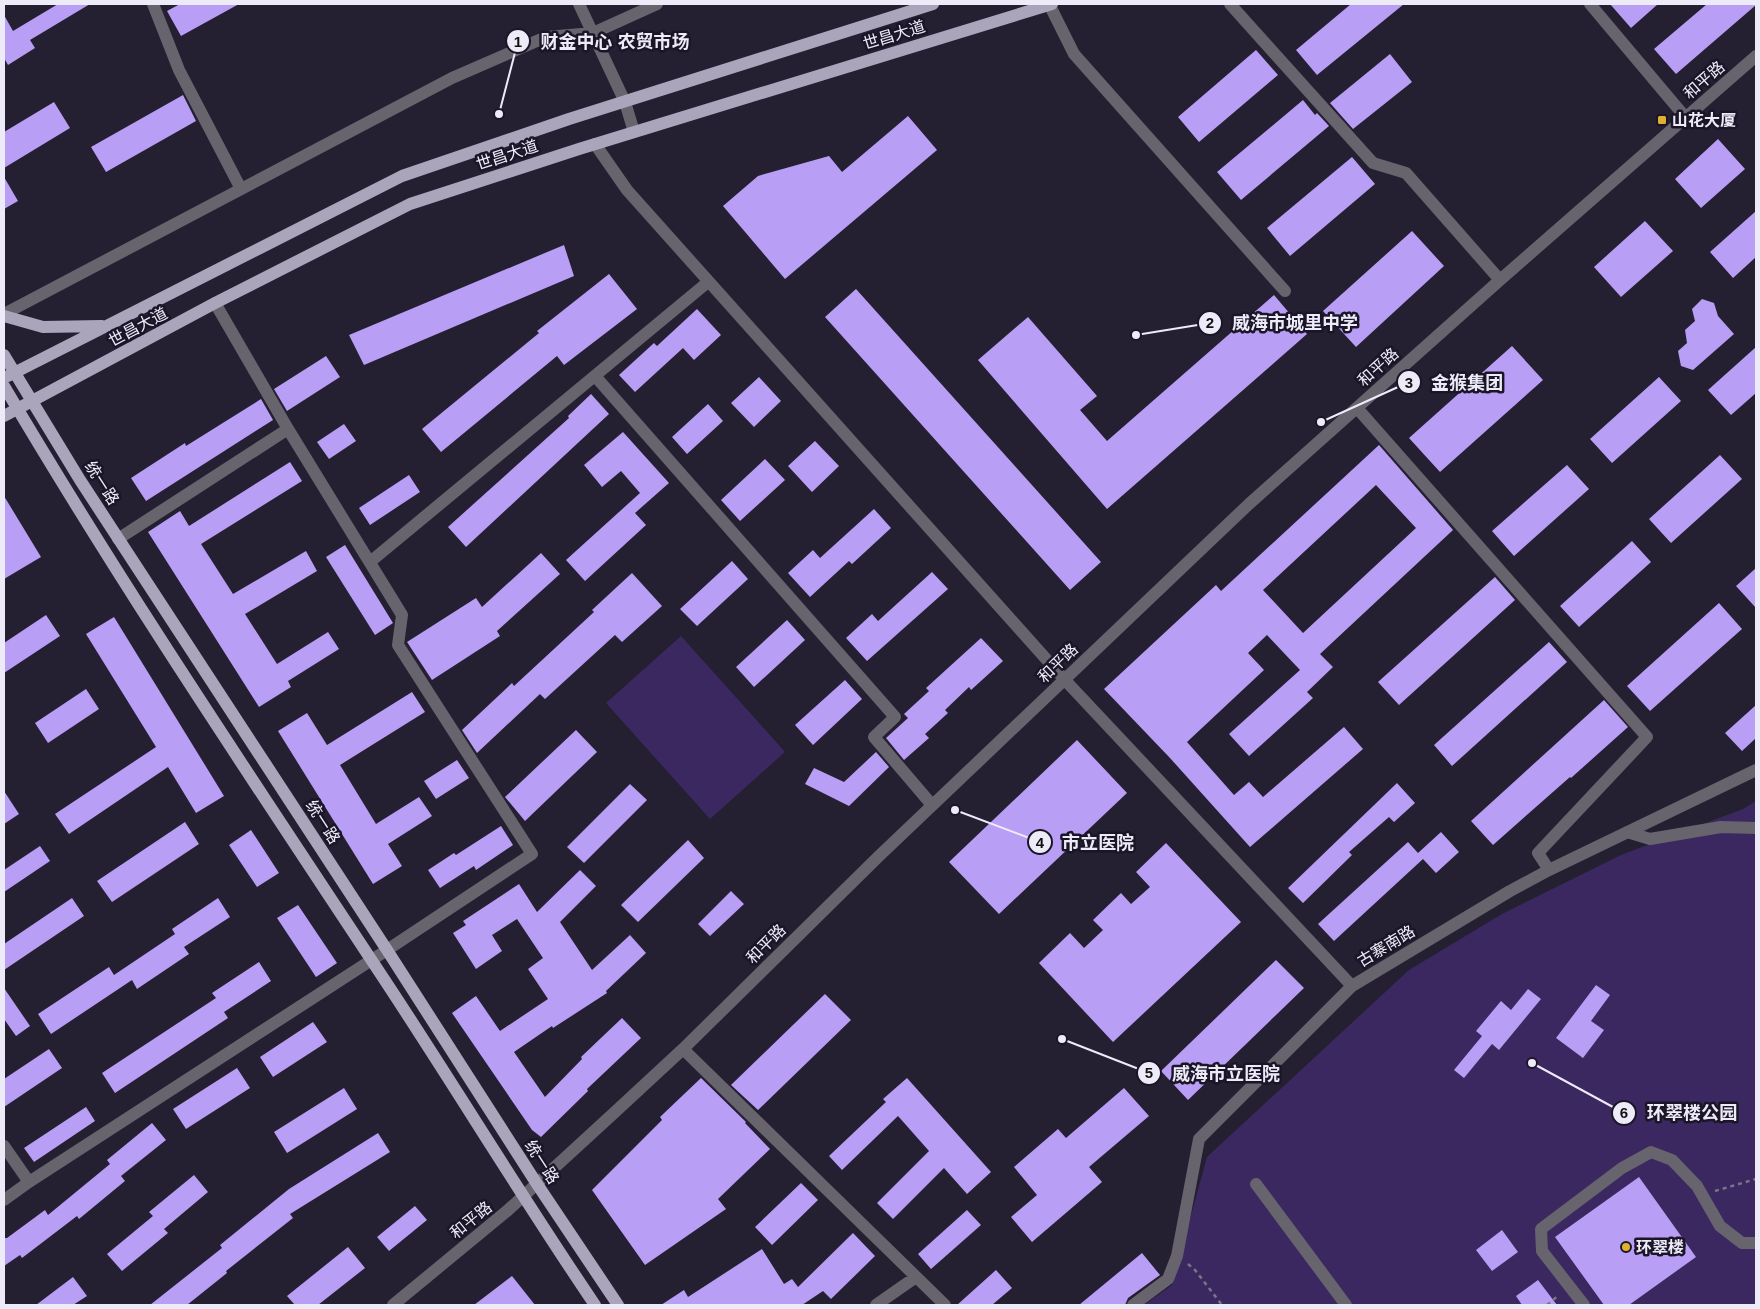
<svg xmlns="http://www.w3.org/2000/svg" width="1760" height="1309" font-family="Helvetica,'Noto Sans SC',sans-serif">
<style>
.park{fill:#3c2860}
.building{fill:#b99ef5;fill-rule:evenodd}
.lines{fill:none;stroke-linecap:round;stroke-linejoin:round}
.path{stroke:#797586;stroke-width:2.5;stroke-dasharray:4 4;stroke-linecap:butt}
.minor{stroke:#67646e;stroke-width:12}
.major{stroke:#aba5bb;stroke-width:12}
.poi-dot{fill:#deb133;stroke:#1b1528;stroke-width:2}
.labels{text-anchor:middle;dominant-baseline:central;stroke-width:5;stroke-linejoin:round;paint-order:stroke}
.street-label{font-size:16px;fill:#eeebf9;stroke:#1b1528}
.poi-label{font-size:16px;font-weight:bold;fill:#eeebf9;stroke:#1b1528;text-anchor:start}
.leader{fill:none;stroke:#eeebf9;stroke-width:2}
.callout-dot{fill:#eeebf9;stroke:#1b1528;stroke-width:2}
.mark-label{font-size:15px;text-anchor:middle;font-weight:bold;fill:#111}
.callout-label{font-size:18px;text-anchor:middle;font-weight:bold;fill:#eeebf9;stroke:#1b1528;stroke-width:5;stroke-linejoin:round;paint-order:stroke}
</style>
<rect width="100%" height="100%" fill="#251f32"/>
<path class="park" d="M681 636 785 752 710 819 606 703Z
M1756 801V1305H1144L1172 1285 1207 1157 1409 970 1502 914 1621 855 1743 809Z"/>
<path class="building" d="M58 4H90L30 40 35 48 8 65 4 58V15L13 31Z
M180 4H239L181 36 167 11Z
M1351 4H1404L1317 75 1296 50Z
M1610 4H1658L1631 28Z
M1707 4 1756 5 1676 74 1654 49Z
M1256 50 1278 75 1199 142 1178 117Z
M1390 54 1412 82 1353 129 1330 103Z
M183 95 196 121 106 172 91 147Z
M1303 100 1315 115 1317 113 1329 126 1241 200 1217 172Z
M54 102 70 128 4 168V132Z
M908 116 937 150 785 279 723 206 758 176 829 156 842 172Z
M1718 139 1745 169 1701 208 1675 179Z
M1352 157 1375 184 1290 256 1267 228Z
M4 177 18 201 4 209Z
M1756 211V257L1733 278 1710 252Z
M1645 221 1673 251 1621 297 1594 267Z
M1412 231 1444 266 1356 347 1323 311Z
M564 245 574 276 364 365 349 335Z
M609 274 637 309 564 365 557 356 441 452 422 429 539 333 537 331Z
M856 289 1101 562 1070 590 825 317Z
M1274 295 1307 334 1107 509 978 360 1028 317 1097 396 1080 410 1107 441Z
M1702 299 1714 303 1718 316 1734 334 1693 370 1681 366 1678 351 1687 343 1685 330 1695 321 1692 309Z
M697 309 721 335 694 360 683 348 635 392 619 375 654 343 657 346Z
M1512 346 1543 380 1440 472 1409 438Z
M1756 347V393L1731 415 1708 390Z
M326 356 340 377 287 411 274 389Z
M759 377 781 401 754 427 731 403Z
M1659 377 1681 401 1612 463 1590 439Z
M591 394 609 414 466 547 448 527 569 418 568 416Z
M261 399 273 420 146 501 131 478 185 443 186 446Z
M708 404 723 421 687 454 672 437Z
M344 424 356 441 329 459 317 442Z
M623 432 669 483 635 513 646 525 585 581 566 560 640 493 621 471 602 487 584 465Z
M815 441 839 466 812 492 788 466Z
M1379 445 1453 530 1320 654 1333 667 1307 692 1313 698 1249 756 1229 734 1300 670 1267 635 1248 653 1264 670 1187 742 1234 795 1249 782 1263 797 1344 727 1363 749 1250 847 1170 758 1104 689 1216 585 1221 591ZM1376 485 1416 528 1303 633 1263 590Z
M1720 455 1742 479 1671 543 1649 519Z
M765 459 785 480 740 521 721 500Z
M290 462 302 481 201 544 233 594 306 551 317 571 245 614 277 664 328 632 339 649 288 681 291 687 259 707 148 532 180 511 189 526Z
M1567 465 1589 489 1514 556 1492 531Z
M409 475 420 492 370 525 359 508Z
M4 496 41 557 4 579Z
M874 509 891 528 852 564 849 561 810 597 788 573 813 550 820 558Z
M1632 541 1651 562 1579 627 1560 606Z
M345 545 393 623 375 635 326 557Z
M541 553 560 574 497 631 500 636 432 680 407 642 476 598 482 607Z
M732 561 748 579 697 626 680 609Z
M1756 568V608L1736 586Z
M932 572 948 589 867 661 846 638 872 614 878 621Z
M632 573 662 606 622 642 615 635 545 699 540 694 477 753 462 730 512 683 514 686 594 612 592 610Z
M1495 577 1515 600 1399 705 1378 682Z
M1719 603 1742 629 1650 711 1627 686Z
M46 615 60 636 4 673V643Z
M114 617 224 796 196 813 168 767 69 834 55 814 156 747 86 634Z
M787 620 805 640 754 687 736 667Z
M981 638 1003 661 971 690 969 687 945 710 948 713 925 734 929 738 904 760 886 738 908 718 904 714 929 691 926 688Z
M1549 642 1567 662 1452 766 1434 745Z
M845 680 862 699 813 745 795 725Z
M86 689 99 709 48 743 35 723Z
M412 692 425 712 340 765 376 824 419 797 432 816 388 844 402 866 373 884 278 731 307 713 327 745Z
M1604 700 1628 727 1571 778 1570 777 1493 845 1471 821Z
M1756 705V738L1742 751 1725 733Z
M576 730 597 752 525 821 505 797Z
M1077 740 1127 793 999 914 949 862Z
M876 752 889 767 849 806 805 784 814 768 844 782Z
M457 760 469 778 436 799 424 781Z
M1397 783 1415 803 1394 822 1389 817 1349 852 1352 855 1303 903 1288 888Z
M630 784 647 800 584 863 567 847Z
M4 791 19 814 4 824Z
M185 822 199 844 112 902 97 881Z
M501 826 513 845 476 870 474 866 440 888 428 870 454 853 456 855Z
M251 830 279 873 257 887 229 845Z
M1441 832 1459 852 1436 873 1423 859 1334 941 1318 924 1408 842 1418 853Z
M688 840 704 858 638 922 621 905Z
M1166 843 1241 922 1113 1042 1039 963 1070 933 1084 948 1103 930 1093 920 1121 893 1131 904 1150 887 1136 872Z
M40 846 50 861 4 892V870Z
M580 870 596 886 560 922 592 970 630 935 646 953 606 991 607 993 553 1028 552 1026 514 1052 545 1097 582 1059 581 1057 622 1018 641 1038 587 1089 588 1091 541 1137 532 1130 452 1013 476 996 500 1031 548 999 528 969 543 958 517 919 492 935 502 951 476 969 453 933 466 925 463 921 519 884 537 912Z
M731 891 744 904 710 936 698 924Z
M72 898 84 916 4 970V944Z
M218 898 230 917 184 947 189 954 137 989 132 980 51 1034 38 1014 109 967 114 975 175 934 172 929Z
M298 905 337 963 316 977 277 918Z
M1276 960 1304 988 1188 1100 1161 1071Z
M259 962 271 981 224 1012 228 1018 115 1093 102 1073 216 998 212 993Z
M1596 985 1610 995 1591 1021 1604 1030 1583 1058 1556 1038Z
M4 988 30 1026 16 1036 4 1019Z
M1528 989 1541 999 1499 1050 1492 1044 1464 1078 1454 1070 1482 1036 1476 1031 1501 1001 1511 1010Z
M825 994 851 1020 758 1110 731 1085Z
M313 1022 327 1042 273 1077 260 1057Z
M49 1049 62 1068 4 1107V1079Z
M237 1068 250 1088 186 1129 173 1109Z
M701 1078 746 1122 745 1123 770 1149 718 1199 726 1209 645 1265 592 1190 662 1120 660 1117Z
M907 1078 991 1172 967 1194 944 1168 893 1219 877 1203 929 1151 898 1116 842 1170 829 1156 886 1102 883 1099Z
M344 1088 357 1109 287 1153 274 1132Z
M1124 1088 1149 1116 1089 1167 1102 1182 1032 1242 1011 1217 1037 1195 1014 1167 1058 1129 1066 1138Z
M86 1107 95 1121 34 1162 24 1148Z
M152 1123 166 1140 121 1176 125 1181 79 1219 77 1216 22 1258 20 1255 4 1266V1238H7L45 1210 48 1215 110 1164 107 1160Z
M378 1133 390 1152 290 1214 293 1218 226 1271 227 1273 187 1305H150L222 1248 220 1245 289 1189Z
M194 1175 208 1192 164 1229 168 1233 122 1271 107 1254 153 1216 149 1212Z
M1639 1177 1696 1257 1629 1305H1604L1555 1237Z
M801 1183 818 1200 772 1245 755 1227Z
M415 1206 427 1220 389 1251 377 1237Z
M967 1210 981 1225 931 1269 918 1254Z
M1502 1230 1518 1252 1492 1271 1476 1250Z
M853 1233 875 1256 831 1299 823 1291 802 1305H661L684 1290 688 1297 762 1249 784 1284 792 1279 798 1287Z
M348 1247 365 1268 318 1305H295L287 1296Z
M1142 1253 1160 1275 1128 1298 1125 1305H1079Z
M996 1270 1012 1288 992 1305H957Z
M512 1276 535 1305H474Z
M73 1277 87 1296 73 1305H36Z
M1538 1280 1557 1305H1522L1516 1296Z"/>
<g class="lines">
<path class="path" d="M1715 1191 1756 1179
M1188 1264 1195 1270 1222 1305
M1547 1305 1559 1295"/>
<path class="minor" d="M153 4 179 70 241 189
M579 4 625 102 634 132
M1049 4 1074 54 1285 291
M1230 4 1373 163 1406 173 1500 280
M1590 4 1686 118
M595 144 627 190 1064 679 1352 986
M4 314 452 78 546 37 593 33 657 4
M595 376 895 717 874 737 932 805
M1357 408 1647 737 1538 853 1549 870
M118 539 288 429
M370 562 708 282
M1627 832 1650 839 1721 827 1756 828
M683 1049 945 1305
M4 1146 29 1182
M1256 1184 1346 1305
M4 1200 29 1182 387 950 532 854 398 645 402 615 288 429 215 303
M393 1305 507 1211 615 1112 683 1049 878 857 1249 504 1500 280 1756 56
M876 1305 916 1277
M1133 1305 1168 1279 1177 1256 1199 1139 1352 986 1510 891 1549 870 1756 770
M1584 1305 1542 1251 1541 1229 1622 1168 1651 1152 1672 1160 1697 1186 1720 1226 1742 1243H1756"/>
<path class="major" d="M4 316 43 327 102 326
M4 355 80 480 387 950 537 1184 618 1305
M8 376 402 176 569 119 933 4
M4 386C122 586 252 779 380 973 453 1083 521 1196 595 1305
M4 416 215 303 410 204 579 149 1052 4"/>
</g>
<g class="poi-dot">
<rect x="1657" y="115" width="10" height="10" rx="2.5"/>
<circle cx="1626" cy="1247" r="5"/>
</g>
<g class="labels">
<g class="street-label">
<text transform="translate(894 35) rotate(-17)">世昌大道</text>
<text transform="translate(1704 80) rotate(-41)">和平路</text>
<text transform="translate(507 155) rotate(-18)">世昌大道</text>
<text transform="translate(138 327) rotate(-28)">世昌大道</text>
<text transform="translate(1378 367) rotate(-42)">和平路</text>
<text transform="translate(102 483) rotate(57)">统一路</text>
<text transform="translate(1058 663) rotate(-44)">和平路</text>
<text transform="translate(323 822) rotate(57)">统一路</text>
<text transform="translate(766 944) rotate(-45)">和平路</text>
<text transform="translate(1386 946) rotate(-31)">古寨南路</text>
<text transform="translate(542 1162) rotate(57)">统一路</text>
<text transform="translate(471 1220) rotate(-39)">和平路</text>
</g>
<g class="poi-label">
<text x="1672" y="120">山花大厦</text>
<text x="1636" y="1247">环翠楼</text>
</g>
</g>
<path class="leader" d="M499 114L518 41M1136 335L1210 323M1321 422L1409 382M955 810L1040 842M1062 1039L1149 1073M1532 1063L1624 1113"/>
<g class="callout-dot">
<circle cx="499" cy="114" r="5"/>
<circle cx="1136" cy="335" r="5"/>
<circle cx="1321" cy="422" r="5"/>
<circle cx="955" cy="810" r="5"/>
<circle cx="1062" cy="1039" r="5"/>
<circle cx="1532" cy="1063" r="5"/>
<circle cx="518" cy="41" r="12"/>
<circle cx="1210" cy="323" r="12"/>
<circle cx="1409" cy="382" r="12"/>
<circle cx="1040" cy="842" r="12"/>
<circle cx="1149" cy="1073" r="12"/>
<circle cx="1624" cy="1113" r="12"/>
</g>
<g class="mark-label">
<text x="518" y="47">1</text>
<text x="1210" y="328">2</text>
<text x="1409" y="388">3</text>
<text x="1040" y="848">4</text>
<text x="1149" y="1078">5</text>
<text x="1624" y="1118">6</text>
</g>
<g class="callout-label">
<text x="615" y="48">财金中心 农贸市场</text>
<text x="1295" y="329">威海市城里中学</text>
<text x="1467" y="389">金猴集团</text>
<text x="1098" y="849">市立医院</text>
<text x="1226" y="1080">威海市立医院</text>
<text x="1692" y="1119">环翠楼公园</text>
</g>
<rect width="1760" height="1309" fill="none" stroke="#eeebf9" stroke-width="10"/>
</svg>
